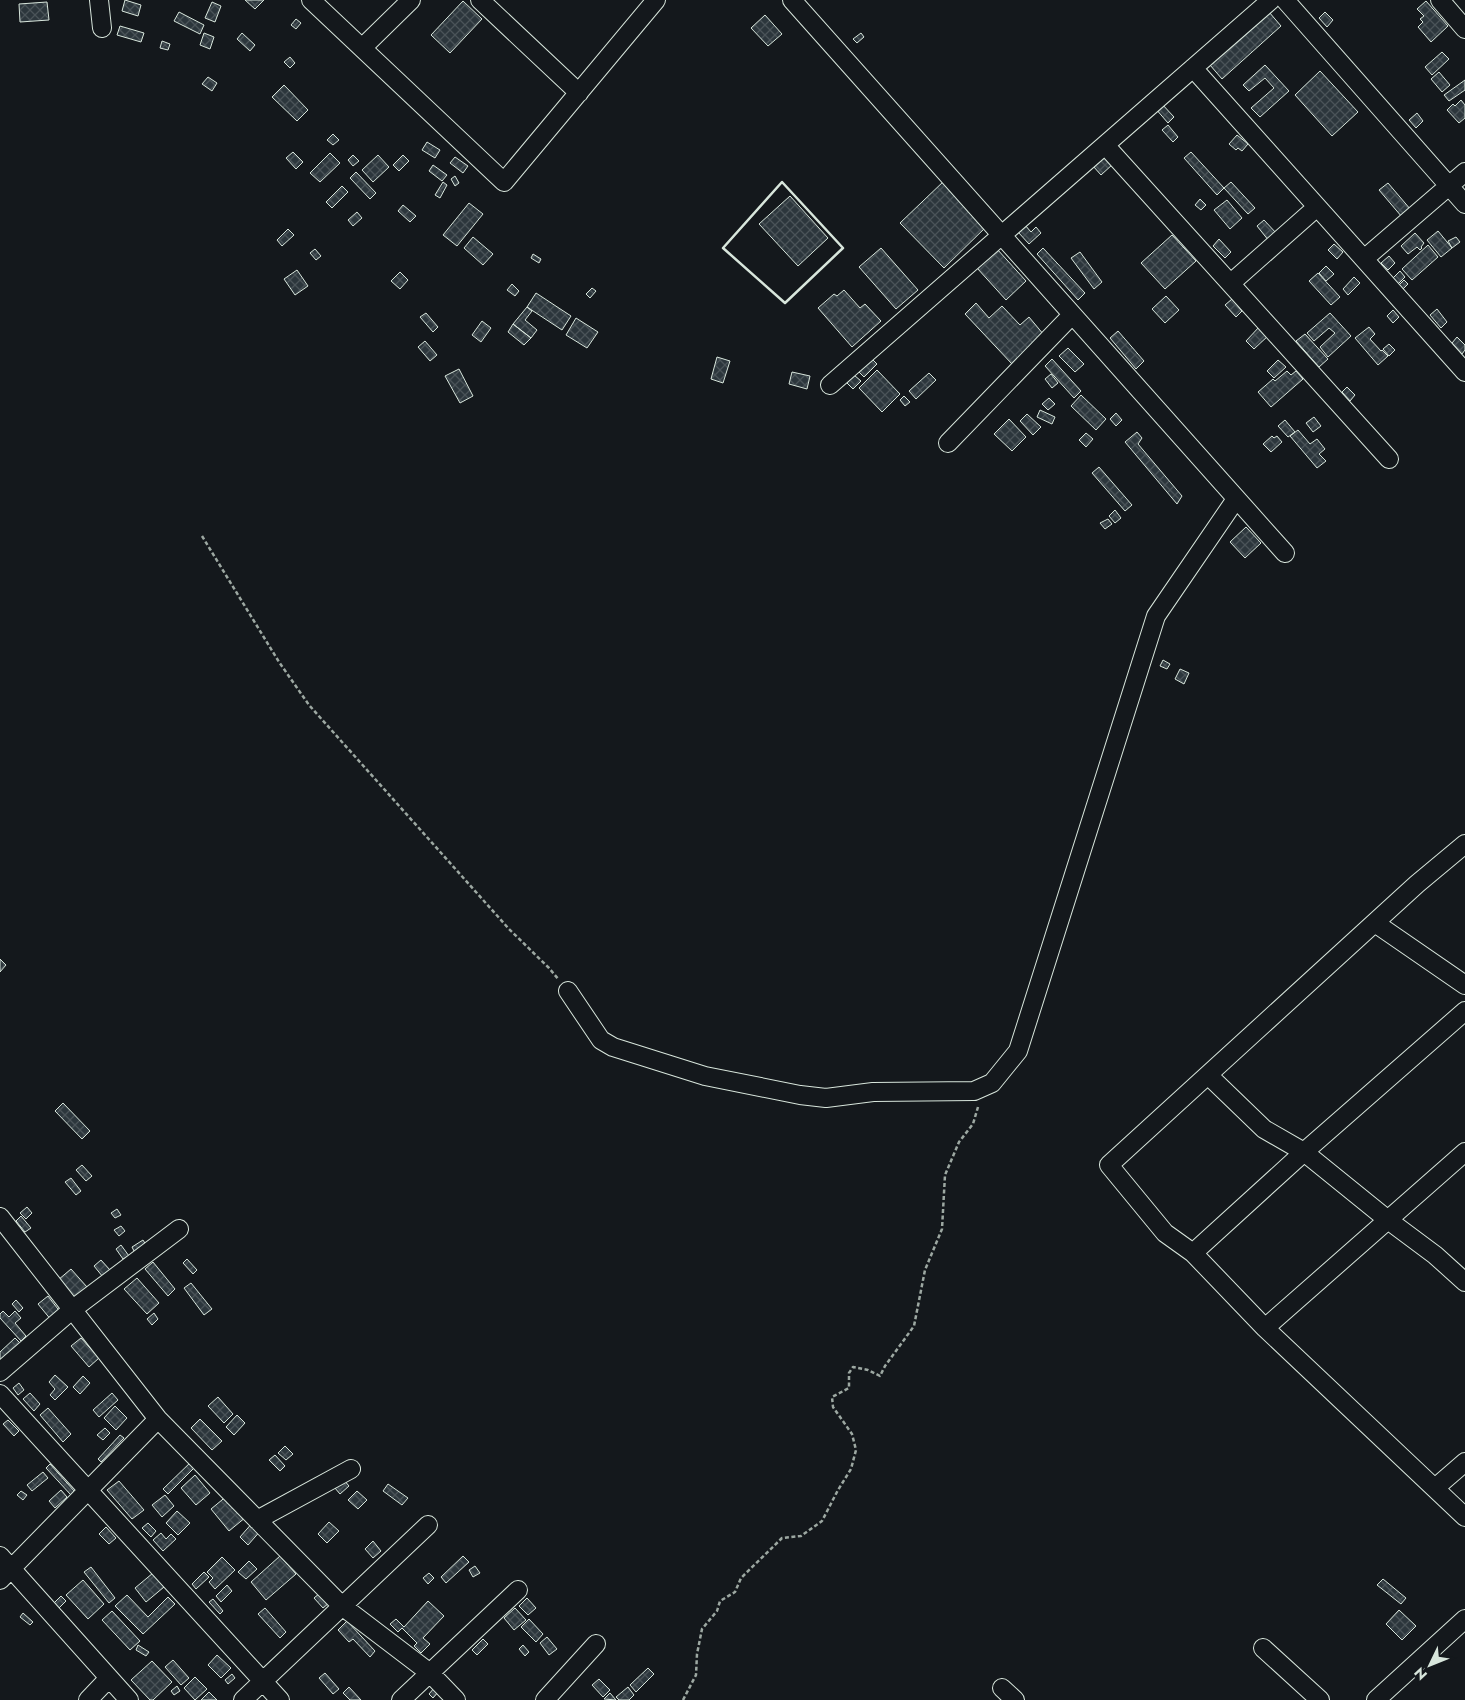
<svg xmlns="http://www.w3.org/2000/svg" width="1465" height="1700" font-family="Jost,sans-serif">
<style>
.building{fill:url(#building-cross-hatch);stroke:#d8e6dc}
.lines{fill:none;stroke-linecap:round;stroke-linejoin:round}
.minor-casing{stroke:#d8e6dc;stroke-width:20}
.path{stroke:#9da8a2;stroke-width:2.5;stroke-dasharray:4 2.5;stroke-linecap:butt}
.minor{stroke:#14181c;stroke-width:18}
.wall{stroke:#d8e6dc;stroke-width:2.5}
</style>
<defs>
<pattern id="building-cross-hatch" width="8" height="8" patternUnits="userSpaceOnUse" patternTransform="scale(1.25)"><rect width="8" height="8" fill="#2c363c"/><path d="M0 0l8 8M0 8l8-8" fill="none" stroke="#4a5358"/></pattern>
</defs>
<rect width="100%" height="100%" fill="#14181c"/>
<path class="building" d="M125 0 141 5 138 16 122 11Z
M245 0H264L255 9Z
M463 1 482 19 450 53 431 35Z
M1426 1 1448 26 1431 42 1418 27 1423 22 1420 19 1424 16 1417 9Z
M47 2 49 20 20 22 19 4Z
M212 2 221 6 215 22 205 18Z
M179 12 204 25 200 34 174 21Z
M1269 12 1281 26 1222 79 1210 65Z
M1325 12 1333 20 1327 27 1319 18Z
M765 15 782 34 768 46 751 28Z
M296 19 301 23 296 29 291 25Z
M120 26 144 33 141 42 117 35Z
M204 33 214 37 210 49 200 45Z
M242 33 255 45 250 51 237 39Z
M861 33 864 37 857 43 853 39Z
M162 41 170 44 168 50 160 48Z
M1442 52 1449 59 1432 75 1425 67Z
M290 57 295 63 290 68 284 62Z
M1265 65 1289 91 1260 117 1251 108 1274 88 1265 78 1249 91 1243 85Z
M1320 71 1358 112 1332 136 1295 95Z
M1439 72 1450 85 1442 92 1431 79Z
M208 77 217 83 212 91 202 84Z
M1465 80V90L1449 101 1444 95Z
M284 85 308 110 297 121 272 97Z
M1461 100 1465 105V118L1459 123 1447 110 1453 104 1455 106Z
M1161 103 1174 117 1168 123 1155 108Z
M1417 113 1423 121 1416 128 1409 120Z
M1168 125 1178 137 1173 142 1162 130Z
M333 134 339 140 333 145 327 140Z
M1237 135 1248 144 1242 151 1238 148 1236 150 1229 144Z
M427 142 440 150 435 158 422 150Z
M293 152 303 162 296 169 286 158Z
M1191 152 1224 188 1217 195 1184 158Z
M330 153 340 163 320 182 310 173Z
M353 155 359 161 353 166 348 160Z
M378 155 389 167 373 182 362 170Z
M403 155 409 161 399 171 393 165Z
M1106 155 1113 164 1101 175 1093 166Z
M455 157 468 166 463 173 450 163Z
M433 165 447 175 442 181 429 171Z
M356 172 376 193 370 199 350 178Z
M455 176 459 183 455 186 451 179Z
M945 180 988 225 944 268 900 223Z
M443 182 447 185 440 198 435 195Z
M1231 182 1255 208 1248 214 1224 188Z
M1388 183 1411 210 1402 217 1379 190Z
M342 186 348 192 332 208 326 202Z
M790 196 828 238 798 266 759 224Z
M1200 199 1206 205 1201 210 1195 205Z
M1227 200 1242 218 1230 229 1214 210Z
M469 203 483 214 457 246 443 235Z
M403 205 416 216 410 222 398 211Z
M357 212 362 218 353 226 348 220Z
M1264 220 1277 234 1269 241 1257 226Z
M1025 225 1031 232 1036 227 1041 233 1029 244 1018 232Z
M288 229 294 235 282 246 277 240Z
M1438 231 1452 248 1441 257 1427 240Z
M1415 233 1424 243 1421 247 1422 248 1420 250 1417 247 1408 254 1401 246Z
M1172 235 1196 261 1165 289 1141 263Z
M473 237 493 254 483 265 464 248Z
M1456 237 1460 242 1452 248 1448 241Z
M1219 239 1231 252 1225 258 1213 246Z
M1334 244 1343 252 1337 259 1328 250Z
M1428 245 1438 257 1412 280 1402 269Z
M881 248 918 290 896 309 859 267Z
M1043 248 1085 293 1078 300 1037 254Z
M315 249 321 256 316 260 310 253Z
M997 249 1026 281 1006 300 977 268Z
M1080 252 1102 282 1094 289 1071 258Z
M533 254 541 259 539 263 531 258Z
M1389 256 1395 263 1388 270 1381 263Z
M1326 266 1334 274 1326 281 1319 273Z
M297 270 308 286 295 295 284 279Z
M1400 271 1405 277 1398 284 1393 278Z
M400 272 408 280 400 289 391 281Z
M1318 273 1340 297 1331 305 1309 281Z
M1354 277 1360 283 1348 295 1343 289Z
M1404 280 1408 284 1403 289 1399 285Z
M512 284 519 291 515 296 507 290Z
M592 288 596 291 590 298 586 294Z
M844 290 860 308 865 304 881 321 852 347 818 308 834 294 837 296Z
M536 293 571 316 562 330 527 307Z
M1166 296 1179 310 1165 323 1152 309Z
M1232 299 1242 311 1236 317 1225 305Z
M976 303 989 318 1002 306 1020 325 1029 317 1044 335 1012 364 965 314Z
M527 307 532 311 525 320 537 330 531 338 513 324Z
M1437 309 1447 322 1441 328 1430 315Z
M1393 310 1399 317 1393 323 1387 316Z
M426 313 438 327 433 332 420 317Z
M1330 313 1351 336 1328 357 1320 347 1335 333 1329 328 1314 341 1307 333Z
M576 318 598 332 587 348 566 335Z
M482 321 491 328 481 342 472 335Z
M513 324 531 338 524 345 508 332Z
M1260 326 1269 335 1254 349 1246 341Z
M1369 327 1375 334 1370 339 1381 351 1382 350 1388 356 1378 365 1355 338Z
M1118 331 1144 361 1136 369 1110 338Z
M1305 334 1328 359 1319 367 1296 341Z
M1457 337 1465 345V350L1462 354 1452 343Z
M425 341 437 355 430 361 418 347Z
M1389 344 1395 350 1389 356 1383 349Z
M1068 348 1084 364 1075 372 1059 356Z
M717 357 730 361 723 383 711 379Z
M871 358 877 364 864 377 858 371Z
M1052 359 1081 391 1074 398 1045 366Z
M1278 360 1286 367 1274 378 1267 371Z
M459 369 473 396 460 403 445 376Z
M877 370 900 394 882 412 859 388Z
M1287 371 1291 375 1296 371 1303 379 1271 407 1258 392 1273 379 1275 381Z
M792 372 810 376 807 389 789 384Z
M929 373 936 380 916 399 909 391Z
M1051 374 1058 383 1052 388 1045 379Z
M854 375 861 381 853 389 847 383Z
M1347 387 1355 395 1350 401 1342 392Z
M1081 395 1106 419 1096 430 1071 406Z
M904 396 910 402 905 406 900 400Z
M1049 398 1055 404 1048 410 1042 404Z
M1040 410 1055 417 1052 424 1037 417Z
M1116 413 1122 420 1116 426 1110 419Z
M1027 414 1041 427 1033 435 1020 421Z
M1314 417 1321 426 1313 432 1306 423Z
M1009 419 1026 437 1012 451 994 434Z
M1285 420 1295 432 1288 437 1278 426Z
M1298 430 1310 444 1317 439 1325 449 1319 454 1326 461 1317 468 1290 436Z
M1137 432 1142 438 1138 444 1182 496 1177 504 1125 442Z
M1086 433 1093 439 1086 447 1079 440Z
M1272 436 1274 438 1277 436 1282 442 1271 452 1263 444Z
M1099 467 1132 505 1125 511 1092 473Z
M1115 510 1121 518 1115 523 1109 516Z
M1108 519 1112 524 1105 529 1100 523Z
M1246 527 1261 543 1245 558 1230 542Z
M1163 660 1170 664 1167 669 1160 666Z
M1180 669 1189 673 1184 684 1175 679Z
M0 959 6 965 0 972Z
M63 1103 90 1131 82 1139 55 1111Z
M82 1165 92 1176 86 1181 76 1170Z
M71 1178 81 1191 76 1195 65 1182Z
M27 1207 32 1213 26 1219 20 1213Z
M117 1209 121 1215 115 1218 111 1213Z
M21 1216 31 1228 25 1232 16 1221Z
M121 1226 125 1231 119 1236 114 1230Z
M143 1240 146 1245 135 1253 132 1247Z
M121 1245 129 1256 123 1259 116 1249Z
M187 1259 197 1270 193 1274 183 1263Z
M101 1260 110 1270 103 1277 94 1266Z
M153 1262 175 1289 168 1296 145 1269Z
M71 1269 87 1287 74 1298 58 1280Z
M137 1278 159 1303 147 1314 124 1289Z
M191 1283 212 1309 204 1315 184 1288Z
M48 1296 61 1313 52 1321 38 1304Z
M16 1300 23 1308 19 1312 12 1304Z
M3 1311 9 1317 15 1311 21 1318 15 1323 26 1336 21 1341 0 1318V1314Z
M154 1313 158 1319 152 1325 147 1319Z
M15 1338 20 1343 0 1362V1352Z
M81 1338 99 1358 89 1367 71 1346Z
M55 1375 68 1387 55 1400 50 1395 55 1389 49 1382Z
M83 1376 90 1383 80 1394 73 1387Z
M19 1383 24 1390 18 1395 13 1388Z
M30 1393 40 1404 34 1411 23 1399Z
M112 1393 118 1400 99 1417 93 1410Z
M218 1397 233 1414 224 1423 208 1406Z
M115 1406 127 1418 116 1430 104 1418Z
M48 1408 71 1434 63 1442 40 1415Z
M237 1415 245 1423 234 1435 226 1427Z
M200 1419 222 1441 212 1450 191 1428Z
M8 1420 19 1431 14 1436 3 1424Z
M105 1428 110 1433 103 1440 97 1435Z
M120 1435 124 1438 101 1462 98 1459Z
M285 1446 293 1454 286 1460 278 1453Z
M275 1455 285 1466 280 1471 269 1460Z
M194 1459 199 1463 168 1494 163 1489Z
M50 1464 75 1492 71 1495 46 1468Z
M43 1472 48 1478 32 1491 27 1485Z
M338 1473 349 1486 340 1494 329 1481Z
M195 1475 210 1493 196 1505 181 1488Z
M119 1481 144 1510 132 1519 107 1490Z
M388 1484 408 1498 402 1505 383 1491Z
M61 1490 67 1497 55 1508 49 1501Z
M21 1491 27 1495 23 1500 17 1495Z
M357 1491 367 1500 358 1509 348 1500Z
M165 1495 174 1506 162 1517 152 1505Z
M228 1495 246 1517 229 1531 211 1509Z
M177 1511 190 1523 178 1535 166 1523Z
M254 1521 262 1529 248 1545 240 1537Z
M329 1522 339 1531 327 1543 318 1534Z
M148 1523 156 1531 151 1537 142 1528Z
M106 1527 116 1538 109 1544 99 1534Z
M161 1533 166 1539 171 1534 176 1539 163 1551 153 1540Z
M373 1541 381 1551 373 1558 365 1549Z
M280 1556 296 1574 266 1600 251 1582Z
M463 1556 469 1562 446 1583 441 1577Z
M222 1557 235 1570 215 1589 209 1582 213 1578 207 1572Z
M249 1561 257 1569 246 1579 238 1572Z
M475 1566 480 1573 473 1577 469 1570Z
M91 1567 115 1598 109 1603 84 1572Z
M204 1572 209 1577 196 1589 192 1584Z
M153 1573 164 1587 146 1602 135 1588Z
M429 1573 434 1578 428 1584 423 1578Z
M1383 1579 1406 1598 1401 1604 1377 1585Z
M83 1580 104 1604 88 1619 66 1595Z
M227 1585 232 1591 221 1602 216 1596Z
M320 1593 329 1603 323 1608 314 1598Z
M127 1595 148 1617 168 1597 175 1604 143 1634 115 1606Z
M61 1596 66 1601 53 1614 48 1609Z
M527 1598 536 1608 528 1615 519 1606Z
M213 1599 223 1611 220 1614 209 1602Z
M428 1601 444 1616 423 1638 430 1644 421 1653 414 1646 417 1643 402 1628 398 1632 390 1624 396 1619 404 1627Z
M265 1608 286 1632 280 1638 258 1614Z
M515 1608 526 1620 514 1630 504 1618Z
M1399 1610 1416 1626 1402 1640 1386 1624Z
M112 1611 140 1641 130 1650 102 1620Z
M23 1613 33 1622 30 1625 20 1617Z
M529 1619 543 1634 536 1642 521 1627Z
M347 1621 375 1651 370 1657 353 1639 349 1642 338 1630Z
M547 1637 557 1649 549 1655 540 1643Z
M483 1639 488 1644 477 1655 472 1650Z
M138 1645 149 1652 146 1656 136 1650Z
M523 1645 529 1652 525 1656 519 1649Z
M217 1655 231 1668 221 1678 208 1665Z
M173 1660 189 1678 181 1685 165 1667Z
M152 1661 172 1682 153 1700H150L131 1680Z
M648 1668 654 1674 636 1692 630 1685Z
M325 1673 339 1689 333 1694 319 1678Z
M232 1674 235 1678 228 1684 225 1680Z
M195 1677 207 1689 195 1700 184 1688Z
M599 1679 610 1690 603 1697 592 1685Z
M177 1686 180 1691 174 1695 171 1691Z
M349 1687 361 1700H350L343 1693Z
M435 1687 439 1691 433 1698 429 1694Z
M628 1687 634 1695 629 1700H619L616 1697Z
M209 1692 217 1700H201Z
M610 1693 616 1700 604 1699Z"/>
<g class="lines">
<defs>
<path id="minor" d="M99 0 102 28
M311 0 504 182 656 0
M480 0 579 93
M792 0 1285 553
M1285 0 1465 204
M1440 0 1465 29
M362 48 411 0
M1193 68 1465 372
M1105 145 1389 459
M1364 259 1465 172
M1231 283 1317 207
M830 385 1271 0
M948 443 1072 315
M1465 844 1417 884 1109 1165 1165 1233 1193 1253 1265 1328 1465 1517
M1375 923 1465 985
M568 991 601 1040 613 1047 705 1076 800 1095 826 1098 873 1092 974 1091 992 1083 1018 1051 1156 616 1236 499
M1208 1075 1264 1129 1304 1152 1388 1220 1435 1255 1465 1282
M0 1217 158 1419 342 1606 430 1673 456 1700
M1193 1253 1304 1152 1465 1011
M1265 1328 1465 1152
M0 1372 73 1309 179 1229
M0 1394 280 1700
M1435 1488 1465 1462
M257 1520 351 1469
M0 1556 129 1700
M0 1580 158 1419
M1263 1648 1320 1700
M1002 1688 1015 1700
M88 1700 109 1678
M243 1700 428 1525
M401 1700 518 1590
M545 1700 596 1644
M1376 1700 1465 1619"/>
</defs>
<use href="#minor" class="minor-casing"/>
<path class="path" d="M202 536 279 662 309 705 509 929 549 968 559 980
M683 1700 696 1675 697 1654 702 1629 717 1611 720 1601 735 1592 741 1578 782 1538 801 1536 822 1521 838 1490 851 1469 856 1450 852 1434 833 1407 832 1397 849 1388V1373L853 1367 868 1370 880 1376 885 1366 914 1326 925 1270 942 1229 945 1175 959 1142 973 1124 978 1107"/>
<use href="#minor" class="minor"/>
<path class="wall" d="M782 182 843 248 785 303 723 248Z"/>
</g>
<g transform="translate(1430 1665) rotate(227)" stroke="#14181c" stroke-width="4" paint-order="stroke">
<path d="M0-4L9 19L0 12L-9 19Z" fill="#d8e6dc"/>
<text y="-8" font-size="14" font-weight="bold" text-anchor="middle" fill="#d8e6dc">N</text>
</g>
</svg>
